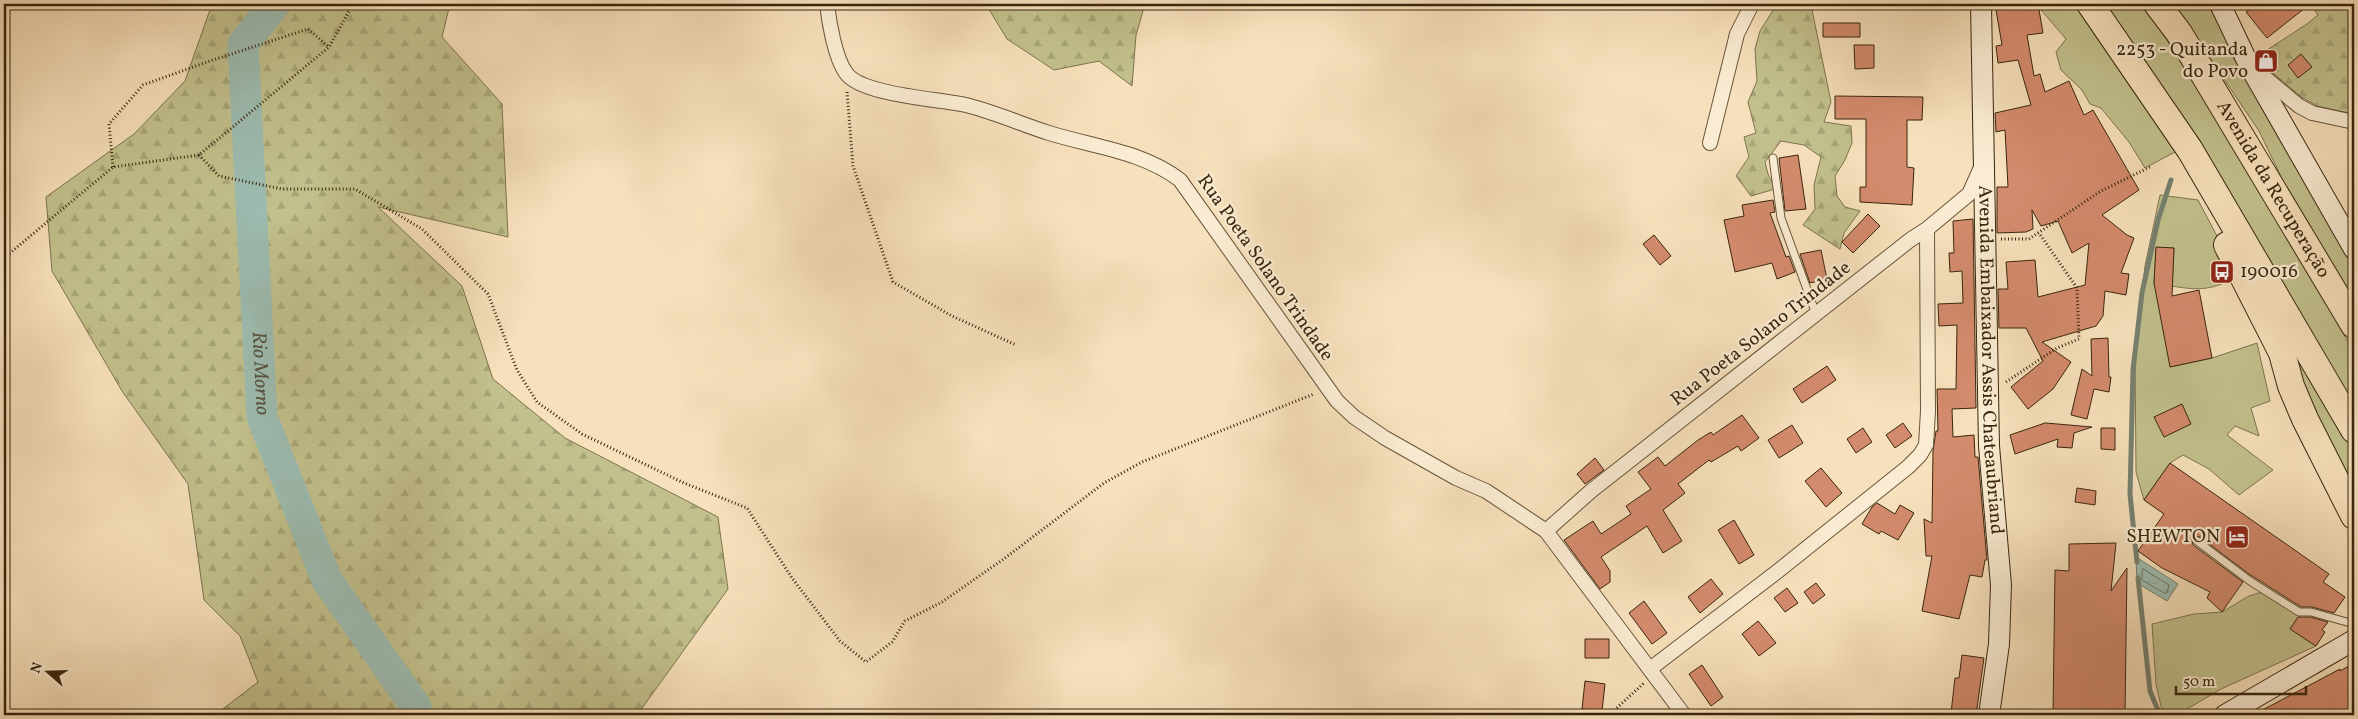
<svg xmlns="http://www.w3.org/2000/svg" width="2358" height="719" font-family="Vollkorn,serif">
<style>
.grass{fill:#c2c18d;stroke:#7d744e}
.forest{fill:url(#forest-firs);stroke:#7d744e}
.water{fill:url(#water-ripples);stroke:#758170}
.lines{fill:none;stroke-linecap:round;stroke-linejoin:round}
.shore{stroke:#6a7260;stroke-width:1}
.stream{stroke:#758170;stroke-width:5}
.river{stroke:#9dbdb2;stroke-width:31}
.building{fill:#d48b6d;stroke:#38260e}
.lane-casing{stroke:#68553a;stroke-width:9}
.street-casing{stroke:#68553a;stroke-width:16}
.secondary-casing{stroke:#38260e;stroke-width:22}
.highway-casing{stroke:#38260e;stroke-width:28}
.path{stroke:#38260e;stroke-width:3;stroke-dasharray:1 2.5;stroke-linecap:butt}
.lane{stroke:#faecd3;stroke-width:7}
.street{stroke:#faecd3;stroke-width:14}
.secondary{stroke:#faecd3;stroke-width:20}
.highway{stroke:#f7e1bc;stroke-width:26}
.labels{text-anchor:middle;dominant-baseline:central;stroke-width:4.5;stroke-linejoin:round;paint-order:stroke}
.poi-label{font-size:19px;fill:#38260e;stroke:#faecd3;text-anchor:end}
.street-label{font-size:19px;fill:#38260e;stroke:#faecd3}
.water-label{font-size:20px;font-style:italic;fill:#56533f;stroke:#faecd3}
</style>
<defs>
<pattern id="forest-firs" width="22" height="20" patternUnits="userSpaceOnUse" patternTransform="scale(1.25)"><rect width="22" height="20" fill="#c2c18d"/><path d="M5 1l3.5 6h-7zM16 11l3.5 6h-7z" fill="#a7a678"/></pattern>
<pattern id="water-ripples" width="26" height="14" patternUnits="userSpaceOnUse" patternTransform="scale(1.25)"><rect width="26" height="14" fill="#9dbdb2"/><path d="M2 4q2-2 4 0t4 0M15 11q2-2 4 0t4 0" fill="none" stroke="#88a298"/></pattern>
</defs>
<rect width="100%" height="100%" fill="#f7e1bc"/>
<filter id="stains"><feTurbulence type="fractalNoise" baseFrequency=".004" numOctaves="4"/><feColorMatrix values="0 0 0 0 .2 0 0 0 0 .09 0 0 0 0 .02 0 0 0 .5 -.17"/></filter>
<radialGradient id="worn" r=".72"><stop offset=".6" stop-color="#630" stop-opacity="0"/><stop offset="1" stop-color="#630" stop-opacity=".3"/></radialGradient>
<path class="grass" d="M2036 4H2072L2097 29 2177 151 2145 168 2129 142 2101 108 2090 104 2082 90 2061 70 2056 52 2066 39Z
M2106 4H2144L2256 180 2354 352V404L2186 126Z
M2173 4H2206L2212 12 2354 254V301L2290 195 2259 131Z
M2160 195 2198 200 2238 276C2213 290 2200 291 2172 286L2174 248H2156L2154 285 2160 286 2170 367 2212 358 2257 343 2270 401 2251 408 2259 436 2235 426 2227 435 2273 470 2239 495 2209 469 2183 455 2170 463 2144 500 2136 472 2135 357 2145 266Z
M2300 355 2354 450V502L2325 448 2294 358Z
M2265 591 2304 611 2291 629 2316 646 2221 689 2177 715H2163L2156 684 2152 624 2194 614 2222 612 2249 596Z"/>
<path class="forest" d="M212 4H450L442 37 502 104 508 237 378 207 462 286 493 379 565 438 718 517 728 589 637 715H215L258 682 240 636 204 600 188 484 122 391 52 271 46 197 134 134 185 81Z
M981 4H1145L1136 35 1132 86 1099 61 1054 70 1007 39 987 6Z
M1777 4H1830L1812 10 1831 102 1824 122 1851 126 1852 143 1845 160 1835 176 1837 196 1845 207 1860 211 1844 233 1840 249 1803 225 1815 209 1814 185 1821 157 1804 145 1781 141 1765 162 1768 174 1775 189 1751 196 1736 176 1749 157 1744 137 1756 133 1748 102 1757 81 1755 49 1760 31Z
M2310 4H2354V65L2349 73 2354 76V114L2317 106 2300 96 2274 74 2270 66 2267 50 2307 24 2318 15Z"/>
<path class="water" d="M2136 557 2178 584 2167 601 2137 583Z"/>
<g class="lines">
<path class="shore" d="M2143 569 2169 585 2167 593H2164L2142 580Z"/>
<path class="stream" d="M2137 562 2130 494 2133 370 2142 293 2158 220 2171 180
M2138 578 2150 691 2160 715"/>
<path class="river" id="s1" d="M275 4 243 44 262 417 327 580 416 707 415 715"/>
</g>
<path class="building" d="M1995 4H2038L2043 33 2027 35 2034 76 2040 74 2045 92 2069 81 2084 115 2093 110 2139 190 2102 215 2127 235 2134 238 2121 273 2129 274 2126 295 2105 291 2103 316 2096 326 2042 342 2071 362 2053 389 2028 409 2011 387 2043 361 2026 328H1999L1998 289H2008L2006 262 2035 260 2038 297 2085 285 2089 243 2072 253 2058 221 2041 226 2032 210 2033 229 2026 232 1997 233V187H2008L2005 130 1996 132 1995 113 2031 105 2018 60 1998 63 1996 46 2002 45Z
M2256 4H2310L2267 38 2246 12Z
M1823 23H1860V37H1823Z
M1854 45H1874V68L1855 69Z
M2301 54 2312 67 2298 78 2288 65Z
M1835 96 1923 97 1922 120H1907V167L1914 168 1912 205 1860 202V187H1866V119H1835Z
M1798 155 1806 209 1785 211 1779 158Z
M1773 200 1775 212 1770 213 1786 257 1789 256 1795 272 1777 279 1772 263 1735 272 1724 220 1744 216 1742 205Z
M1868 214 1880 226 1853 253 1842 242Z
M1973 219 1976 408 1952 409 1953 437 1974 435 1975 457H1978L1987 560H1985L1982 577 1970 575 1959 619 1922 611 1932 556H1926L1924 519 1932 523 1933 451 1936 431H1938L1937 389H1956L1957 325 1939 326 1938 304 1963 303 1962 271 1950 272 1949 253H1954L1953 221Z
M1654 235 1671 256 1660 265 1643 244Z
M2156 247 2174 248 2172 296 2199 290 2212 358 2170 367 2154 283Z
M1821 250 1827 279 1810 283 1800 254Z
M2108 338 2109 377H2111L2109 392 2094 389 2087 419 2071 415 2082 369 2092 376 2091 339Z
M1827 366 1836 380 1802 403 1793 389Z
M2182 404 2191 424 2164 437 2154 417Z
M1742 415 1759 438 1741 451 1738 446 1711 462 1709 460 1678 484 1685 493 1663 510 1682 541 1663 553 1647 526 1601 557 1610 571V582L1600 589 1564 540 1593 521 1601 534 1631 514 1626 506 1651 489 1638 472 1658 457 1665 466 1698 440 1711 432 1713 435Z
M1903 423 1912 436 1895 448 1886 435Z
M2045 423H2046L2092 427 2074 433 2072 448 2057 447 2058 439 2015 454 2010 435Z
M1792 425 1803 443 1779 458 1768 440Z
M1863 428 1872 442 1856 453 1847 439Z
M2101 428H2115V450L2101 449Z
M1595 458 1604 470 1585 484 1577 474Z
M2170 463 2329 574 2323 582 2345 597 2334 613 2312 607H2301L2249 574 2200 537 2195 536 2192 540 2193 545 2243 582 2222 612 2207 598 2210 592 2162 568 2138 551 2164 514 2144 500Z
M1821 468 1842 493 1826 507 1805 481Z
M2077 488 2096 491 2095 505 2075 502Z
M1877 503 1895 514 1900 505 1914 513 1898 540 1881 531 1879 534 1862 524 1872 507Z
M1734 520 1754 555 1739 564 1718 530Z
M2116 543 2111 591 2127 568 2125 715H2053L2055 570 2069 571V544Z
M1711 579 1723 594 1700 613 1688 597Z
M1816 583 1825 595 1813 604 1804 592Z
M1787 588 1798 603 1785 612 1774 598Z
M1644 601 1667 633 1652 644 1629 613Z
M2298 617H2310L2328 622 2322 630 2325 632 2316 646 2290 629Z
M1758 621 1776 643 1759 656 1742 634Z
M1585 639H1609V658H1585Z
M1962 655 1984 658 1976 715 1951 713 1955 678H1959Z
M2354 663V715H2253L2340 669V671Z
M1702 665 1723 697 1711 706 1689 674Z
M1585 681 1605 684 1602 711 1582 709Z"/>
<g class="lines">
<defs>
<path id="lane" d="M1773 158 1781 218 1816 314
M2197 541 2250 581 2299 612H2311L2354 624"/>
<path id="street" d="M827 4C829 22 835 58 846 73 861 95 939 99 966 105 994 112 1021 124 1049 133 1094 147 1142 151 1180 180L1337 401 1354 417 1385 438 1456 478 1486 491 1546 531 1684 715
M2256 70 2299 106 2312 113 2354 122
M1710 143 1737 34 1752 4
M1546 531 1591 491 1910 240 1927 229 1969 194 1982 165
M1650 669 1778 571 1908 467 1920 455 1926 445 1928 411 1927 229"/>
<g id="secondary">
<path id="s2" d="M1981 4 1989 446 2001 585 1999 644 1989 715"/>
<path d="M2220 4 2249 65 2354 249"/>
<path d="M2225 715 2354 640"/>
</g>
<g id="highway">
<path d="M2090 4 2190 150 2354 430"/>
<path id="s3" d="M2157 4 2179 33 2354 325"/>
<path d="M2227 245 2282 353 2291 386 2305 419 2354 516"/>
</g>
</defs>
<use href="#lane" class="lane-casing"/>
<use href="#street" class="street-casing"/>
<use href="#secondary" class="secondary-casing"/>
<use href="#highway" class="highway-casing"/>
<path class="path" d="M847 92 853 166 893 282 952 316 1016 345
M199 155 219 176 282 189H355L422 229 488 294 517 370 537 402 582 434 684 483 747 508 792 578 840 641 866 662 892 642 905 621 942 602 1005 558 1104 483 1142 462 1314 394
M113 167 109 124 143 85 207 62 308 29 329 47
M2001 239H2029L2101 191 2150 167
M4 258 113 167 199 155 329 47 353 4
M2006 382 2057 348 2079 339 2077 288 2039 233
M1609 715 1644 683"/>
<use href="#lane" class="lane"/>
<use href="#street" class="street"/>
<use href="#secondary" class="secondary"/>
<use href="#highway" class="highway"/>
</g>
<defs>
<symbol id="shop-square" viewBox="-11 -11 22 22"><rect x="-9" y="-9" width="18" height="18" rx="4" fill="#8f2418" stroke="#faecd3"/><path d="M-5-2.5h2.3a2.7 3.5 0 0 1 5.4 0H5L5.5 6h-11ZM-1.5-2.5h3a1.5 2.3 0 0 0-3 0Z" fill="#fff"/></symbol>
<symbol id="bus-square" viewBox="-11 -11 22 22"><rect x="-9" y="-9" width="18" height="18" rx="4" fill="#8f2418" stroke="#faecd3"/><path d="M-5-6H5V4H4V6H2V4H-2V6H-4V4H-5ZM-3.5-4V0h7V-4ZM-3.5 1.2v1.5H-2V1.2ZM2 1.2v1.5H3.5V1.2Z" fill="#fff"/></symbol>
<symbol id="hotel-square" viewBox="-11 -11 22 22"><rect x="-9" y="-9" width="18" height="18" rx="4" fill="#8f2418" stroke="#faecd3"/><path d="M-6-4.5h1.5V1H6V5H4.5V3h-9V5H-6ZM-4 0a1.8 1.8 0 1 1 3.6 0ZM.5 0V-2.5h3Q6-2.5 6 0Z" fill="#fff"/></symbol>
</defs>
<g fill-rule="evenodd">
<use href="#shop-square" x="2252" y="47" width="28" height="28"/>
<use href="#bus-square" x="2208" y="258" width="28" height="28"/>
<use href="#hotel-square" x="2223" y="523" width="28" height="28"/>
</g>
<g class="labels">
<g class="poi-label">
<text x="2248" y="50">2253 - Quitanda<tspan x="2248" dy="22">do Povo</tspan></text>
<text x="2240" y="272" text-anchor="start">190016</text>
<text x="2220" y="537">SHEWTON</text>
</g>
<g class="street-label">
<text stroke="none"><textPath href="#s3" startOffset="219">Avenida da Recuperação</textPath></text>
<text transform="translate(1265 268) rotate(55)">Rua Poeta Solano Trindade</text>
<text transform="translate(1761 334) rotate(-38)">Rua Poeta Solano Trindade</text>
<text stroke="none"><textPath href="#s2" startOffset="356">Avenida Embaixador Assis Chateaubriand</textPath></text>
</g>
<g class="water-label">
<text stroke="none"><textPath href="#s1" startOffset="381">Rio Morno</textPath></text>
</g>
</g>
<rect width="2358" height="719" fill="none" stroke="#f7e1bc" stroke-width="20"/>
<rect x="5" y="5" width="2348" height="709" fill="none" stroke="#38260e" stroke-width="2.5"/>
<rect x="10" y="10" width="2338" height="699" fill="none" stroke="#38260e"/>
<g transform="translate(48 672) rotate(290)" stroke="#faecd3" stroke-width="4" paint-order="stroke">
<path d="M0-4L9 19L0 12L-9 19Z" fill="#38260e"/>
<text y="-8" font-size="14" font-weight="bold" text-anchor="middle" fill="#38260e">N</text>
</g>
<path d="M2176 686v8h130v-8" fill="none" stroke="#38260e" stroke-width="2.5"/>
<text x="2183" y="686" font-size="15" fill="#38260e" stroke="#faecd3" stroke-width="4" paint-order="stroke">50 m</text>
<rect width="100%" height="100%" filter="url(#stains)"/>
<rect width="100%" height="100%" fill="url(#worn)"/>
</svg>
